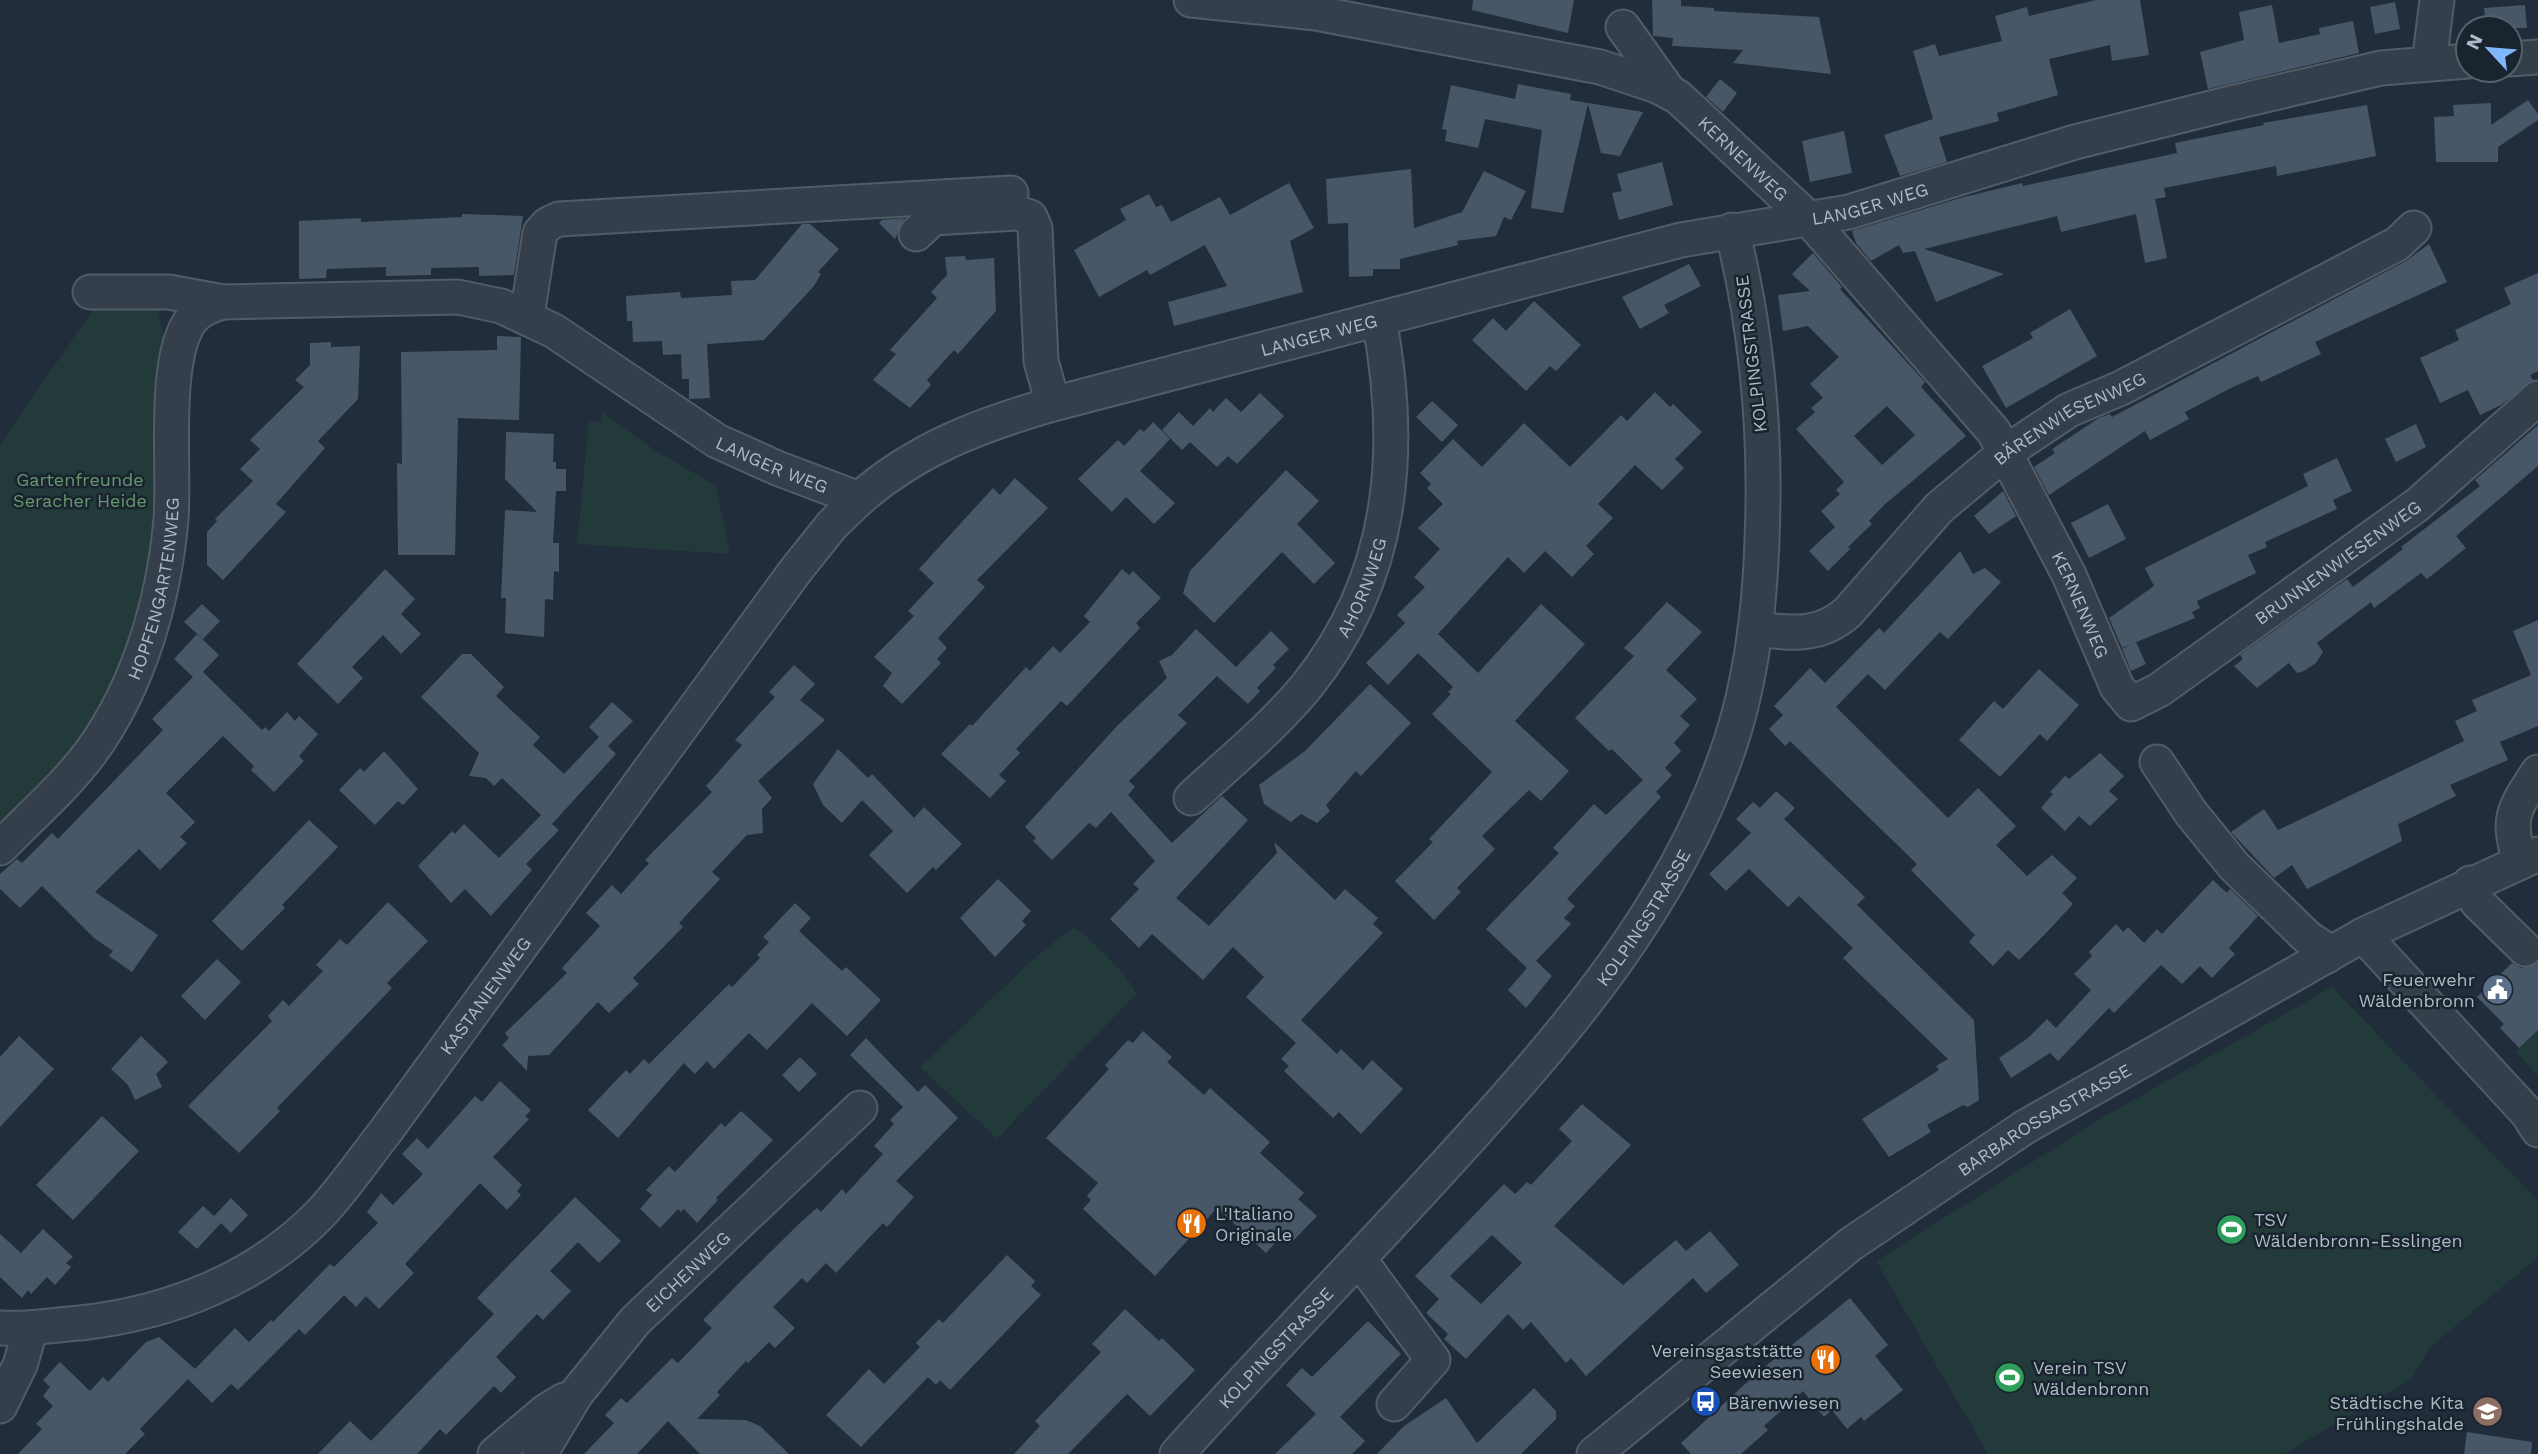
<svg xmlns="http://www.w3.org/2000/svg" width="2538" height="1454" font-family="'Work Sans',sans-serif">
<style>
.green{fill:#233a3b}
.building{fill:#485767;fill-rule:evenodd}
.lines{fill:none;stroke-linecap:round;stroke-linejoin:round}
.minor-casing{stroke:#525c68;stroke-width:37}
.minor{stroke:#343f4b;stroke-width:33}
.labels{text-anchor:middle;dominant-baseline:central;stroke-width:5;stroke-linejoin:round;paint-order:stroke}
.street-label{font-size:18px;fill:#afb9c7;stroke:#1a242f}
.park-label{font-size:18px;fill:#66986f;stroke:#1a242f}
.poi-label{font-size:18px;fill:#afb9c7;stroke:#1a242f;text-anchor:start}
</style>
<rect width="100%" height="100%" fill="#212d3a"/>
<path class="green" d="M98 302 156 304 163 330V443L156 544 132 643 95 724 0 832V445Z
M602 412 653 449 716 486 730 554 577 544 589 421 602 422Z
M1074 928C1087 933 1134 981 1136 994L997 1139 920 1067 1041 952Z
M2332 987 2538 1201V1257L2429 1348 2412 1379 2284 1454H1988L1876 1261 2105 1116Z
M2538 1030V1076L2515 1051Z"/>
<path class="building" d="M1473 0H1574L1568 33 1472 10Z
M1652 0H1681V6L1714 8V11L1819 17 1831 74 1733 63 1743 50 1672 46 1673 38 1653 36Z
M2096 0H2140L2149 55 2112 61 2110 45 2049 59 2058 95 1997 113 1999 121 1939 137 1947 162 1900 176 1884 135 1933 119 1913 51 1935 44 1939 56 2002 41 1995 16 2027 7 2029 16Z
M2395 2 2400 29 2375 34 2370 7Z
M2272 5 2279 43 2320 34 2319 28 2353 21 2359 53 2208 89 2200 52 2244 40 2239 12Z
M2525 5 2527 28H2486L2484 8Z
M1720 79 1737 93 1723 112 1706 97Z
M1518 84 1571 94 1570 100 1643 112 1620 156 1601 153 1588 104 1563 213 1531 208 1542 130 1485 119 1478 148 1445 141 1447 130 1442 129 1451 85 1515 99Z
M2528 100 2538 114V120L2498 147V162H2436L2434 117 2454 116 2453 105 2491 103V125Z
M2367 105 2376 156 2277 176 2276 166 2164 188 2166 197 2155 199 2167 258 2145 263 2136 214 2061 232 2057 216 1924 249 2004 274 1936 302 1915 251 1903 253 1899 245 1871 261 1856 243 1852 231 1960 198 2022 183 2023 186 2177 153 2175 143 2264 125 2263 123Z
M1844 131 1852 173 1810 182 1802 141Z
M1662 162 1673 205 1619 220 1612 193 1622 191 1617 174Z
M1411 169 1414 228 1462 212 1484 171 1526 191 1511 220 1504 217 1496 236 1457 241 1458 245 1400 259V269H1373V276L1349 277 1348 223 1328 224 1326 179Z
M1289 183 1314 228 1290 241 1303 292 1174 326 1168 302 1227 286 1205 245 1150 275 1147 270 1099 297 1074 250 1126 220 1120 209 1149 194 1156 207 1162 205 1171 222 1220 197 1230 215Z
M462 214 523 216 514 275 479 276V267L431 268V275L386 276V267L327 269 326 278 299 279V221L361 218V222L462 217Z
M904 218 895 239 879 223 882 220Z
M802 224H810L839 249 818 272 821 274 814 286 764 340 707 344 710 398 689 399V379H682L681 354 663 355 662 341 633 342 632 321H627L626 296 680 292 681 298 732 295 731 281 755 280Z
M2429 244 2447 282 2315 342 2321 354 2261 382 2258 376 2233 387 2185 412 2189 419 2150 440 2145 431 2049 495 2034 467 2055 453 2052 449 2099 418 2110 414 2112 417 2406 261Z
M1813 253 1842 287 1840 289 1925 382 1921 387 1966 436 1884 505 1869 521 1872 524 1848 547 1850 549 1828 571 1809 551 1835 527 1821 511 1840 494 1836 490 1844 482 1796 429 1815 412 1811 408 1823 398 1810 384 1839 357 1808 326 1783 331 1778 295 1810 291 1792 274ZM1887 406 1915 435 1882 465 1854 436Z
M965 256 966 260 994 258 996 311 958 354 954 350 927 380 931 385 910 408 873 380 896 354 890 350 937 298 931 292 947 275 945 257Z
M1689 264 1701 286 1664 305 1669 313 1640 329 1622 297Z
M2538 273V371L2530 375 2533 380 2501 405 2480 415 2468 390 2440 403 2420 358 2459 340 2455 330 2511 304 2504 288Z
M1534 301 1581 345 1556 371 1550 366 1526 391 1472 340 1493 318 1506 331Z
M2070 309 2097 356 2006 408 1982 366 2033 338 2030 333Z
M497 336 521 337 519 420 458 418 455 555H398L397 463 402 464 401 352 497 350Z
M331 342V347L360 346 358 399 318 441 325 448 276 504 286 512 223 580 207 565V532L217 521 215 519 253 481 240 469 260 449 250 440 304 387 295 380 310 365V343Z
M1655 392 1670 407 1673 404 1702 432 1675 459 1684 468 1662 490 1635 465 1598 504 1613 518 1586 546 1594 554 1572 577 1545 551 1524 573 1508 557 1438 634 1478 673 1541 604 1585 644 1515 721 1569 771 1541 801 1529 790 1482 836 1495 849 1457 888 1461 892 1434 920 1395 881 1433 842 1429 839 1492 772 1432 714 1451 694 1448 692 1453 687 1418 653 1388 685 1366 663 1405 623 1397 615 1425 587 1414 577 1440 549 1418 528 1443 504 1427 488 1431 484 1420 473 1453 439 1482 467 1524 423 1570 467 1621 415 1627 421Z
M1260 393 1284 416 1237 464 1228 456 1217 467 1190 442 1182 450 1162 430 1179 412 1193 426 1210 408 1213 412 1226 398 1241 412Z
M1432 401 1458 425 1442 442 1416 417Z
M1153 422 1170 439 1140 471 1175 503 1154 524 1126 497 1112 512 1078 479 1118 440 1124 446 1140 429 1144 432Z
M2416 424 2426 447 2396 462 2385 439Z
M2538 425V466L2456 536 2466 548 2427 579 2421 573 2374 608 2371 602 2317 643 2323 652 2316 663 2304 671 2297 673 2289 663 2257 688 2234 666 2243 659 2240 655 2347 579 2353 587 2403 549 2401 547 2480 486 2475 480Z
M506 432 554 434 553 462H556V469H566V491H556L553 543H559V572L554 571 553 600 545 599 544 637 505 633 506 598H501L505 510 537 512 505 479Z
M2337 458 2352 491 2333 500 2337 509 2265 542 2267 547 2248 555 2256 573 2197 601 2200 608 2192 612 2195 618 2122 648 2109 618 2154 586 2145 568 2308 486 2303 474Z
M1286 470 1319 501 1297 524 1335 563 1314 584 1282 552 1214 623 1183 593 1190 571Z
M1015 478 1048 508 977 580 985 587 938 638 947 648 937 659 941 663 902 704 883 686 892 673 874 657 914 616 908 611 934 583 919 569 993 488 1000 495Z
M2003 491 2016 516 1989 534 1974 516Z
M2108 504 2126 539 2089 558 2071 523Z
M1960 551 1973 574 1985 568 2001 582 1948 639 1940 632 1885 690 1868 674 1836 707 1948 818 1978 788 2016 826 1996 845 2027 876 2052 855 2077 878 2062 893 2073 904 2047 932 2019 960 2008 950 1993 966 1969 942 1975 935 1911 870 1917 864 1790 741 1785 746 1769 729 1783 715 1774 706 1810 668 1825 683 1879 628 1884 633Z
M385 569 415 599 401 614 421 634 401 654 383 635 352 667 363 678 338 704 297 664Z
M1122 569 1129 575 1133 571 1161 598 1136 623 1140 628 1067 706 1061 701 1016 749 1020 753 999 775 1006 781 990 798 941 754 970 724 972 726 1026 667 1030 671 1053 646 1060 653 1090 622 1084 616Z
M1667 602 1702 632 1666 670 1697 699 1680 716 1690 725 1674 743 1681 751 1665 768 1672 775 1656 792 1661 797 1567 899 1575 906 1564 918 1571 924 1536 961 1552 976 1526 1008 1508 990 1527 968 1486 929 1559 853 1553 848 1594 804 1606 815 1643 780 1612 749 1609 751 1575 718 1634 656 1624 648Z
M202 604 220 621 203 639 184 622Z
M2538 620V726L2500 742 2508 760 2450 785 2456 796 2398 824 2402 841 2307 889 2292 865 2274 878 2231 832 2264 809 2278 830 2464 741 2455 721 2477 711 2472 700 2531 675 2513 631Z
M1196 629 1236 667 1271 631 1289 649 1273 665 1276 668 1257 688 1260 691 1248 704 1217 676 1178 715 1187 723 1129 781 1135 787 1128 795 1172 843 1222 796 1248 820 1176 898 1209 926 1277 853 1274 842 1335 900 1345 889 1378 918 1373 924 1383 933 1301 1020 1337 1054 1341 1049 1363 1070 1372 1060 1403 1089 1361 1134 1339 1112 1333 1118 1284 1071 1289 1066 1281 1059 1296 1043 1246 997 1264 977 1233 947 1203 980 1152 934 1139 948 1110 919 1139 889 1133 884 1155 861 1111 812 1096 828 1089 823 1052 860 1033 841 1036 838 1025 827 1117 726 1167 678 1159 661 1172 655Z
M197 634 219 655 203 672 262 730 265 727 269 731 287 712 295 721 299 716 318 734 299 756 304 761 274 792 251 770 254 766 223 736 166 793 195 822 180 837 187 843 160 870 139 849 95 892 158 935 132 972 109 956 113 951 94 938 42 886 20 908 0 889V874L17 859 22 863 52 833 58 839 163 730 152 719 193 677 174 659Z
M2136 642 2146 664 2131 671 2122 649Z
M462 654H471L504 687 496 696 540 737 533 745 564 774 599 737 589 727 612 702 633 721 608 746 616 754 552 824 559 830 526 864 532 870 491 916 465 889 451 903 418 866 452 831 455 834 464 824 499 858 541 815 502 778 494 786 486 778 469 776 479 753 421 697Z
M794 665 815 684 800 700 825 720 758 781 772 798 762 809 763 833 747 835 712 872 720 879 679 923 683 927 633 978 639 984 609 1013 598 1002 549 1055 528 1056 527 1071 502 1045 509 1038 505 1033 567 973 562 968 600 926 586 913 612 885 621 894 649 863 645 860 712 792 706 786 742 745 735 740 775 697 769 692Z
M2039 669 2079 705 2047 741 2040 734 2000 777 1959 740 1994 701 2003 709Z
M1370 684 1411 723 1361 776 1356 771 1326 805 1330 811 1317 823 1301 814 1291 822 1264 804 1259 785 1305 751Z
M838 749 868 778 872 774 914 818 924 807 962 844 936 870 933 867 907 893 869 855 893 831 862 800 842 823 823 805 813 784Z
M384 751 418 789 403 805 398 801 375 825 339 790 360 768 364 772Z
M2100 753 2124 776 2109 791 2118 799 2090 826 2079 816 2065 831 2041 808 2053 794 2050 792 2065 776 2069 779Z
M1776 791 1795 808 1784 819 1865 897 1857 905 1974 1020 1979 1100 1968 1107 1963 1105 1927 1125 1931 1132 1889 1157 1862 1119 1939 1070 1936 1066 1948 1059 1843 958 1853 948 1799 896 1788 907 1749 869 1726 891 1709 874 1751 833 1736 819 1753 802 1760 808Z
M309 820 338 847 282 905 285 908 242 951 212 921Z
M998 879 1031 911 1022 921 1026 925 995 957 960 918Z
M2213 880 2227 893 2230 889 2258 916 2229 948 2235 954 2212 978 2200 966 2182 984 2161 965 2114 1013 2109 1008 2058 1061 2050 1053 2011 1078 1999 1058 2028 1038 2047 1019 2056 1028 2091 990 2074 974 2092 956 2089 952 2116 924 2123 932 2128 927 2144 943 2157 929 2162 934Z
M388 902 428 941 387 983 392 988 277 1108 280 1111 239 1153 188 1106 272 1021 268 1016 283 1000 289 1006 323 971 316 965 340 939 347 945Z
M795 903 811 918 799 931 842 971 846 967 881 1000 847 1036 812 1003 767 1050 749 1033 714 1069 707 1061 695 1074 684 1063 618 1138 588 1110 626 1070 630 1074 644 1059 649 1064 729 984 732 987 760 958 757 955 769 942 763 937Z
M217 959 241 982 205 1020 181 996Z
M2512 963 2521 968 2538 963V1030L2519 1048 2500 1028 2504 1024 2477 997Z
M1143 1031 1172 1057 1167 1062 1204 1095 1210 1088 1270 1142 1260 1153 1304 1193 1298 1199 1317 1216 1293 1241 1284 1233 1266 1253 1217 1208 1155 1276 1083 1209 1091 1200 1087 1196 1098 1183 1046 1138 1109 1069 1105 1065 1128 1040 1133 1043Z
M19 1036 54 1069 0 1127V1057Z
M141 1036 168 1062 156 1074 162 1087 135 1100 128 1085 111 1069Z
M866 1038 918 1092 925 1085 958 1118 896 1181 914 1197 887 1227 883 1223 836 1273 826 1263 807 1283 802 1278 773 1307 795 1328 775 1348 769 1342 748 1363 746 1361 717 1392 720 1395 697 1419 746 1420 760 1426 789 1454H700L668 1421 637 1454H584L614 1423 605 1415 621 1398 627 1403 672 1358 678 1363 712 1328 703 1320 740 1282 802 1221 817 1208 821 1212 842 1189 846 1194 883 1154 874 1146 894 1124 890 1120 903 1107 850 1055Z
M800 1057 817 1074 799 1092 782 1075Z
M500 1081 531 1110 525 1116 529 1119 493 1157 522 1185 517 1191 521 1195 507 1210 480 1183 405 1264 414 1273 379 1309 366 1296 356 1307 344 1295 305 1335 299 1329 238 1390 231 1384 212 1403 188 1379 140 1429 145 1434 125 1454H18L42 1429 36 1424 53 1406 43 1396 50 1387 43 1380 60 1362 90 1391 103 1377 108 1382 146 1342 159 1337 195 1369 235 1328 249 1342 271 1320 273 1322 330 1264 334 1267 378 1223 367 1212 381 1193 393 1205 423 1174 402 1154 417 1138 428 1149 475 1096 482 1102Z
M1582 1104 1631 1145 1554 1226 1623 1285 1676 1240 1686 1251 1710 1231 1739 1265 1706 1293 1693 1278 1586 1376 1571 1358 1566 1363 1531 1322 1523 1330 1508 1314 1466 1359 1444 1339 1448 1334 1426 1313 1439 1299 1415 1276 1504 1184 1515 1194 1527 1182 1531 1185 1572 1141 1559 1129ZM1492 1235 1522 1263 1481 1304 1450 1276Z
M741 1111 773 1140 716 1198 718 1200 697 1223 684 1209 681 1212 678 1209 660 1228 640 1209 652 1195 646 1190 669 1166 675 1172 721 1123 725 1127Z
M102 1116 139 1151 73 1220 36 1185Z
M575 1197 621 1241 599 1263 578 1242 550 1271 571 1291 543 1320 537 1314 496 1357 516 1377 501 1393 494 1386 446 1435 440 1429 417 1454H318L350 1421 371 1441 494 1314 477 1298Z
M231 1198 248 1215 231 1233 221 1223 197 1249 178 1232 203 1206 214 1216Z
M43 1229 73 1257 66 1263 71 1267 55 1285 47 1277 31 1294 28 1290 22 1298 0 1277V1234L21 1253Z
M1007 1255 1035 1281 1031 1286 1041 1295 950 1390 940 1380 936 1385 928 1377 861 1447 826 1415 869 1369 884 1384 920 1347 916 1343 939 1319 943 1323Z
M1850 1298 1888 1345 1875 1356 1903 1390 1864 1421 1861 1417 1847 1429 1832 1410 1824 1417 1803 1391 1764 1426 1768 1430 1741 1454H1691L1681 1443 1756 1374Z
M1125 1309 1159 1341 1162 1338 1195 1370 1150 1416 1127 1394 1068 1454H1014L1040 1426 1035 1421 1101 1352 1092 1344Z
M1368 1321 1401 1354 1340 1417 1365 1441 1352 1454H1275L1316 1414 1286 1385 1302 1368 1312 1377Z
M1534 1388 1556 1411V1419L1521 1454H1377L1404 1426 1446 1398 1477 1443Z
M2467 1432 2532 1442 2531 1454H2464Z"/>
<g class="lines">
<defs>
<g id="minor">
<path id="s1" d="M1191 0 1316 13 1600 67 1657 86 1678 97 1809 219 1994 432 2069 575 2117 687 2131 704 2159 690 2417 505 2538 398"/>
<path d="M1623 27 1668 90"/>
<path d="M2510 59 2538 57"/>
<path d="M2429 64 2437 0"/>
<path d="M916 234 933 218 1018 213 1030 217 1035 228 1041 361 1053 404"/>
<path id="s2" d="M90 292H169L223 302 458 297 501 306 554 331 717 441 777 468 859 499C916 449 980 425 1053 404L1681 240 1849 212 2075 142 2231 103 2381 68 2468 61"/>
<path d="M527 316 540 233 548 224 559 219 1011 193"/>
<path id="s3" d="M1755 629C1791 633 1819 638 1848 612L1939 508 2006 452 2069 410 2121 388 2397 244 2414 228"/>
<path d="M2157 762 2191 813 2234 866 2307 937 2323 948 2327 956"/>
<path id="s4" d="M1191 798C1230 762 1272 728 1306 687 1394 578 1404 451 1379 319"/>
<path id="s5" d="M0 848C30 817 65 787 91 752 139 686 164 600 171 519 175 468 162 360 191 320 199 310 211 305 223 302"/>
<path d="M2520 861C2506 817 2514 809 2538 772"/>
<path d="M2470 883 2477 902 2525 949"/>
<path d="M2363 935 2528 1114 2538 1130"/>
<path d="M1359 1259 1433 1360 1394 1404"/>
<path id="s6" d="M0 1328C27 1330 53 1325 80 1323 170 1313 258 1279 322 1212 345 1187 364 1159 385 1132L796 570 832 525 859 499"/>
<path d="M0 1406 20 1365 31 1328"/>
<path d="M495 1454 546 1411 564 1400"/>
<path id="s7" d="M540 1454 576 1394 635 1321 860 1108"/>
<path id="s8" d="M1177 1454C1266 1355 1360 1259 1450 1160 1564 1035 1678 905 1731 741 1756 664 1762 581 1763 500 1764 410 1754 318 1732 230"/>
<path id="s9" d="M1594 1454 1851 1244 2025 1127 2363 935 2538 854"/>
</g>
</defs>
<use href="#minor" class="minor-casing"/>
<use href="#minor" class="minor"/>
</g>
<defs>
<symbol id="civic-disc" viewBox="-11 -11 22 22"><circle r="9.5" fill="#5c6f8a" stroke="#1a242f"/><path d="M-.6-6.5H3V-4.5H.6V-3L4-1V1h2V6H-6V1h2V-1L-.6-3ZM-1.2 2.5V6h2.4V2.5Z" fill="#fff"/></symbol>
<symbol id="restaurant-disc" viewBox="-11 -11 22 22"><circle r="9.5" fill="#e8710a" stroke="#1a242f"/><path d="M-5-6h1v4h1v-4h1v4h1v-4h1v5L-1.5 .5V6h-2V.5L-5-1ZM5-6V6H3V1.5H1.5Q1.5-4 5-6Z" fill="#fff"/></symbol>
<symbol id="stadium-disc" viewBox="-11 -11 22 22"><circle r="9.5" fill="#2e9e5b" stroke="#1a242f"/><path d="M0-5a6.5 5 0 1 0 0 10a6.5 5 0 1 0 0-10ZM-3.5-1.8h7v3.6h-7Z" fill="#fff"/></symbol>
<symbol id="bus-disc" viewBox="-11 -11 22 22"><circle r="9.5" fill="#1a4fb4" stroke="#1a242f"/><path d="M-5-6H5V4H4V6H2V4H-2V6H-4V4H-5ZM-3.5-4V0h7V-4ZM-3.5 1.2v1.5H-2V1.2ZM2 1.2v1.5H3.5V1.2Z" fill="#fff"/></symbol>
<symbol id="school-disc" viewBox="-11 -11 22 22"><circle r="9.5" fill="#8d6e63" stroke="#1a242f"/><path d="M0-5L7-2L0 1L-7-2ZM-4 1L0 2.5L4 1V4Q0 6-4 4Z" fill="#fff"/></symbol>
</defs>
<g fill-rule="evenodd">
<use href="#civic-disc" x="2480" y="972" width="35" height="35"/>
<use href="#restaurant-disc" x="1174" y="1206" width="35" height="35"/>
<use href="#stadium-disc" x="2214" y="1212" width="35" height="35"/>
<use href="#restaurant-disc" x="1808" y="1342" width="35" height="35"/>
<use href="#stadium-disc" x="1992" y="1360" width="35" height="35"/>
<use href="#bus-disc" x="1688" y="1384" width="35" height="35"/>
<use href="#school-disc" x="2470" y="1394" width="35" height="35"/>
</g>
<g class="labels">
<g class="street-label">
<text stroke="none"><textPath href="#s1" startOffset="588">KERNENWEG</textPath></text>
<text stroke="none"><textPath href="#s2" startOffset="1881">LANGER WEG</textPath></text>
<text stroke="none"><textPath href="#s2" startOffset="1314">LANGER WEG</textPath></text>
<text transform="translate(1751 354) rotate(-97)">KOLPINGSTRASSE</text>
<text stroke="none"><textPath href="#s3" startOffset="396">BÄRENWIESENWEG</textPath></text>
<text stroke="none"><textPath href="#s2" startOffset="728">LANGER WEG</textPath></text>
<text stroke="none"><textPath href="#s1" startOffset="1516">BRUNNENWIESENWEG</textPath></text>
<text stroke="none"><textPath href="#s5" startOffset="310">HOPFENGARTENWEG</textPath></text>
<text stroke="none"><textPath href="#s4" startOffset="275">AHORNWEG</textPath></text>
<text stroke="none"><textPath href="#s1" startOffset="1153">KERNENWEG</textPath></text>
<text stroke="none"><textPath href="#s8" startOffset="712">KOLPINGSTRASSE</textPath></text>
<text stroke="none"><textPath href="#s6" startOffset="623">KASTANIENWEG</textPath></text>
<text stroke="none"><textPath href="#s9" startOffset="562">BARBAROSSASTRASSE</textPath></text>
<text stroke="none"><textPath href="#s7" startOffset="236">EICHENWEG</textPath></text>
<text stroke="none"><textPath href="#s8" startOffset="145">KOLPINGSTRASSE</textPath></text>
</g>
<g class="park-label">
<text x="80" y="479">Gartenfreunde<tspan x="80" dy="21">Seracher Heide</tspan></text>
</g>
<g class="poi-label">
<text x="2475" y="979" text-anchor="end">Feuerwehr<tspan x="2475" dy="21">Wäldenbronn</tspan></text>
<text x="1215" y="1213">L'Italiano<tspan x="1215" dy="21">Originale</tspan></text>
<text x="2254" y="1219">TSV<tspan x="2254" dy="21">Wäldenbronn-Esslingen</tspan></text>
<text x="1803" y="1350" text-anchor="end">Vereinsgaststätte<tspan x="1803" dy="21">Seewiesen</tspan></text>
<text x="2033" y="1367">Verein TSV<tspan x="2033" dy="21">Wäldenbronn</tspan></text>
<text x="1728" y="1402">Bärenwiesen</text>
<text x="2464" y="1402" text-anchor="end">Städtische Kita<tspan x="2464" dy="21">Frühlingshalde</tspan></text>
</g>
</g>
<g transform="translate(2489 49) rotate(296)"><circle r="33" fill="#1a242f" stroke="#56606c" stroke-width="2"/>
<path d="M0-5L12 26L0 18L-12 26Z" fill="#80b6fb"/>
<text y="-10" font-size="19" font-weight="bold" text-anchor="middle" fill="#afb9c7">N</text>
</g>
</svg>
